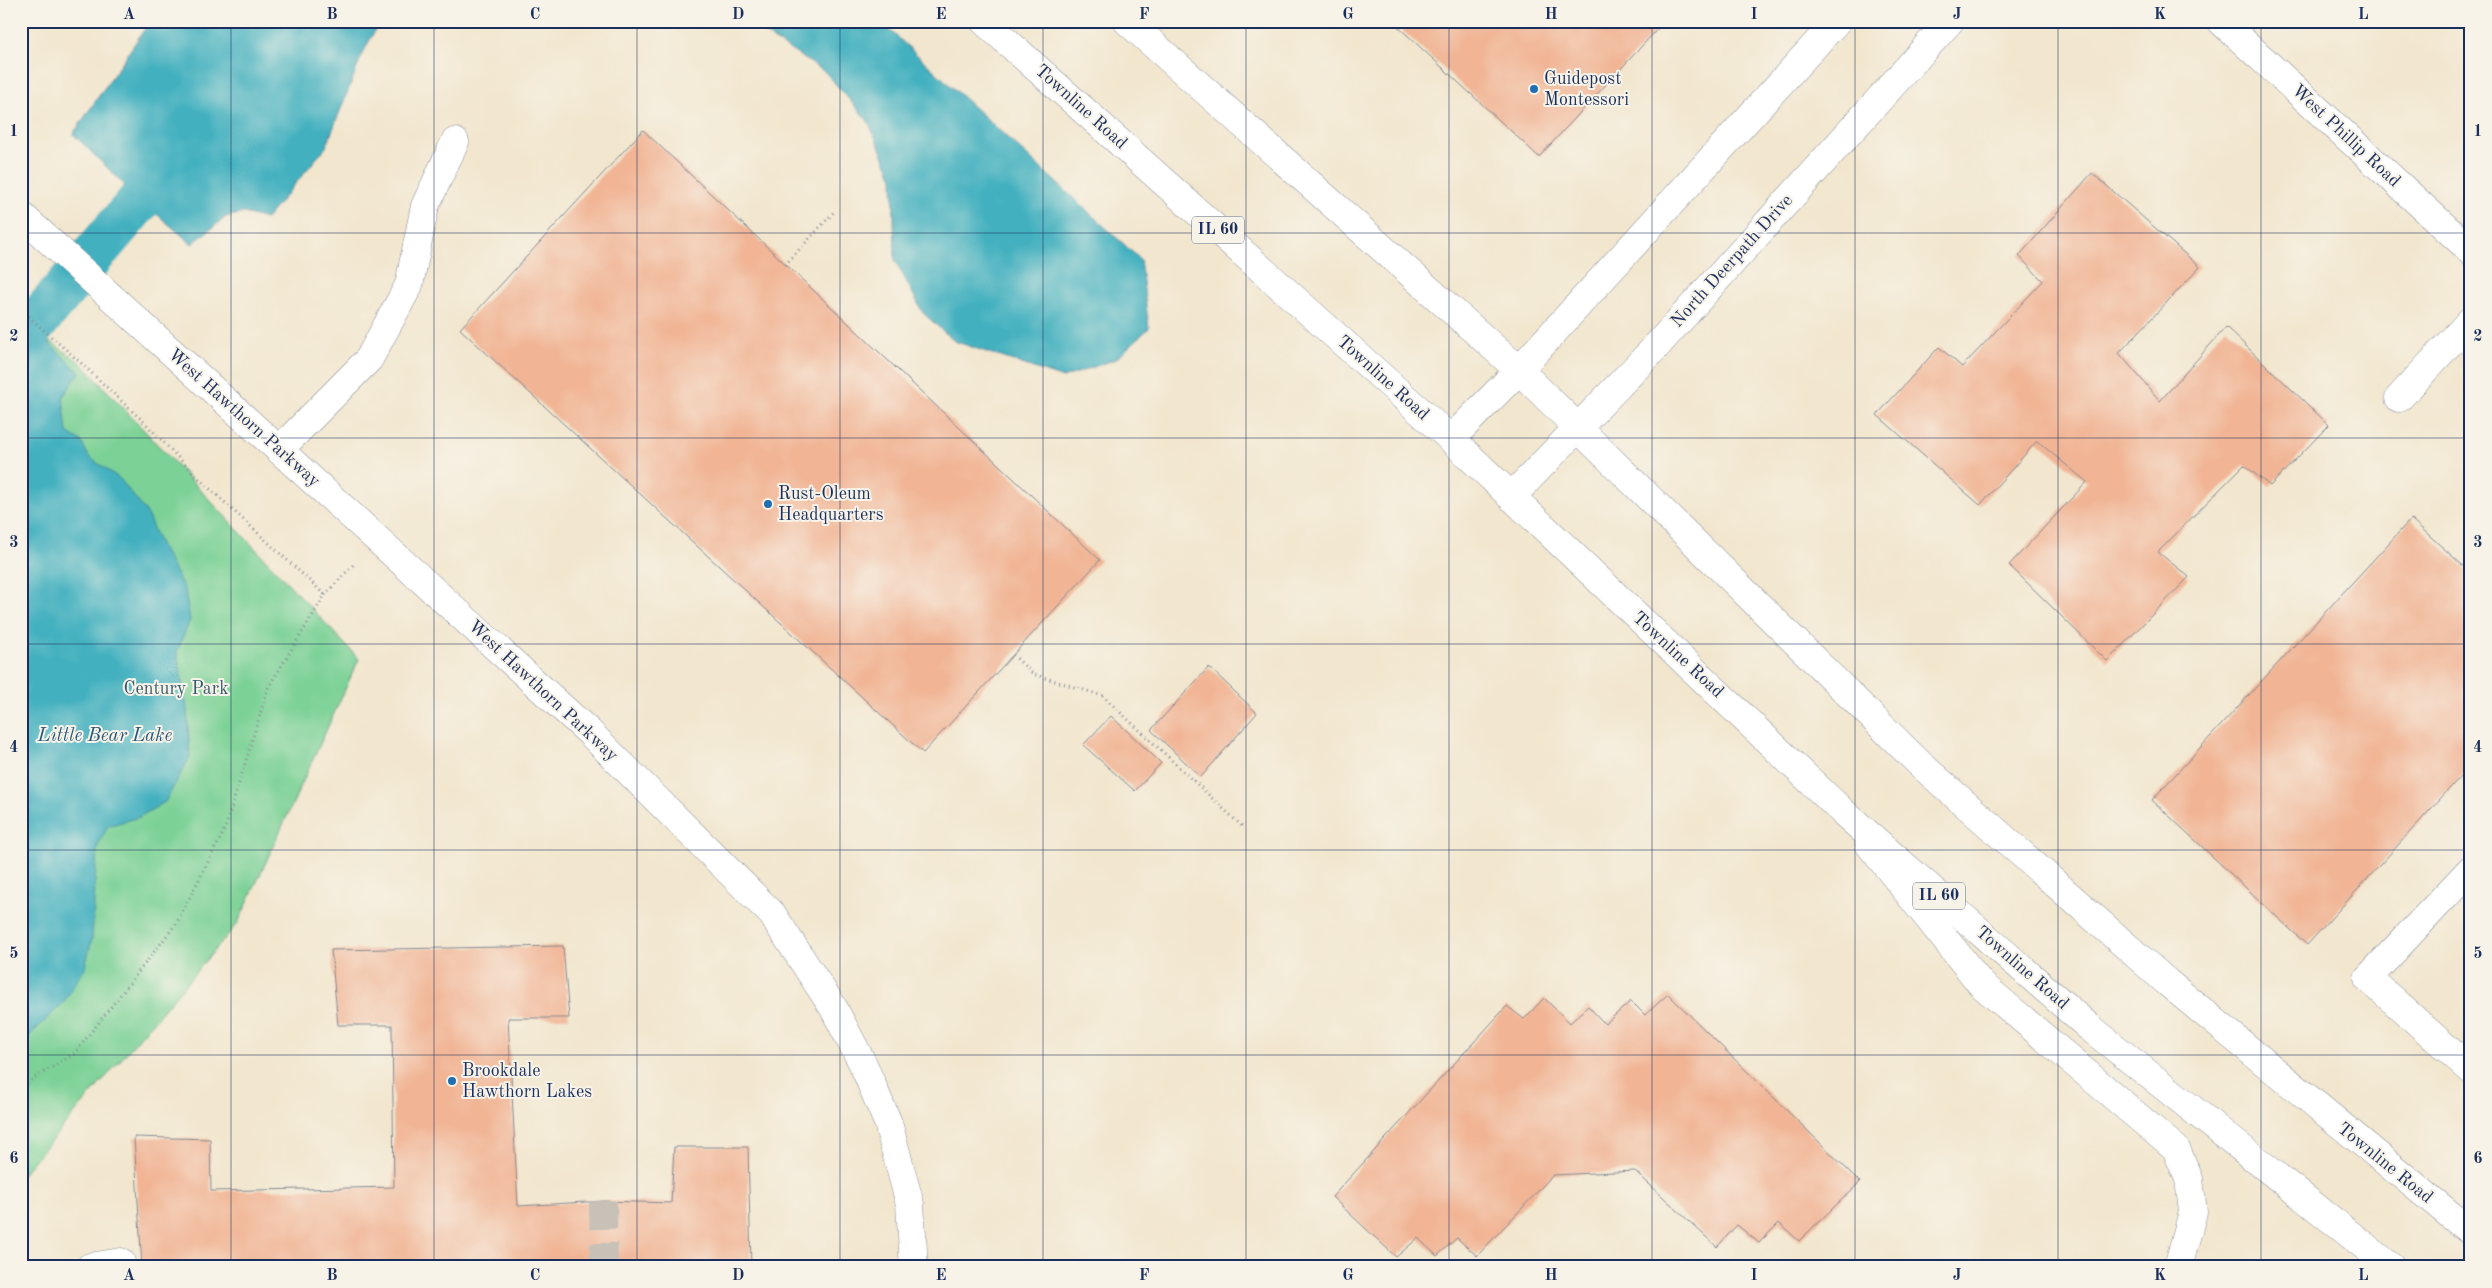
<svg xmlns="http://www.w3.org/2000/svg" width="2492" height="1288" font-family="'Old Standard TT',serif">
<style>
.green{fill:#7bd196;stroke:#4b807a}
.water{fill:#42b0bf;stroke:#2e708e}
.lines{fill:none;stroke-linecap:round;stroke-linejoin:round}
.canal{stroke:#42b0bf;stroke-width:44}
.building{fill:#f1b595}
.minor-tunnel{stroke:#c7c1b8;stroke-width:28;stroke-dasharray:28 14;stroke-linecap:butt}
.minor-casing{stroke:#868a96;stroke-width:29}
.major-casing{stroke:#868a96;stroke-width:29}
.path{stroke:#868a96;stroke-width:3;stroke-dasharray:1 4;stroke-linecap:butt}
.minor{stroke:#fff;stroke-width:28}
.major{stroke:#fff;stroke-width:28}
.grid{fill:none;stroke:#1b2f5e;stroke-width:1;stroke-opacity:0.55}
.poi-dot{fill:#1f6fb2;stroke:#f7f3e8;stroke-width:2}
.labels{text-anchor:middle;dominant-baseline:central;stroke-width:4;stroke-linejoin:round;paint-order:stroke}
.shield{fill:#f7f3e8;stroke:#5d6a87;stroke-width:1}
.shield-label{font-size:16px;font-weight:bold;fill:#1b2f5e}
.poi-label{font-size:18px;fill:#1b2f5e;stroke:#f7f3e8;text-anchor:start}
.street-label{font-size:18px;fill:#1b2f5e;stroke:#f7f3e8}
.park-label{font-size:18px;fill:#33586c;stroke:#f7f3e8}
.water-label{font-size:19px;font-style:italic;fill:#27567b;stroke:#f7f3e8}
.neatline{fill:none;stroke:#1b2f5e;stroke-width:2}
.grid-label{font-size:16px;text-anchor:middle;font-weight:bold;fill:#1b2f5e}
</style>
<rect width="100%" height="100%" fill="#f7f3e8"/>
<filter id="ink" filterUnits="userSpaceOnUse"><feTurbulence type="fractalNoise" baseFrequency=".02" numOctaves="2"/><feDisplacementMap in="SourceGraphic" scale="10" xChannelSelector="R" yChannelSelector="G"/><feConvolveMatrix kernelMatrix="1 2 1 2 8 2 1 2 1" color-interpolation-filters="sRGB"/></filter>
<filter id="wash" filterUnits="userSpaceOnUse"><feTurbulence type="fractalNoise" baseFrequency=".0096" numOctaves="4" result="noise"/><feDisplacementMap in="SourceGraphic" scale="20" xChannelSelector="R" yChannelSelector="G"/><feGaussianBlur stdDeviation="1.12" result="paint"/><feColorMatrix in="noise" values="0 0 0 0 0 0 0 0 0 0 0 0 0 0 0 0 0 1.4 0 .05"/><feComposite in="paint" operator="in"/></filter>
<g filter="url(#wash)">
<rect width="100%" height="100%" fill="#f2e6ce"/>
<path class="green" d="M21 321 81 363 359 659 238 923 21 1176Z"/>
<path class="water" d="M150 21H380L362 55 326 147 266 219 244 213 226 217 192 244 140 200 73 134Z
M745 21H880L1140 259 1149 328 1116 359 1063 378 954 341 923 313 895 260 893 178 868 121 825 72Z
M40 335 80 372 63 397 67 432 81 441 89 457 120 479 146 512 158 540 185 590 190 620 177 652 187 708 190 757 165 802 139 817 108 826 97 848 92 939 85 967 64 1002 21 1044V346L26 350Z"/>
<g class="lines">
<path class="canal" d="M21 340 140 200"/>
</g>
<g id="blocks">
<path class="building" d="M1392 21H1665L1539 157Z
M643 130 1100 560 923 753 460 329Z
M2092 173 2200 267 2119 353 2160 401 2226 327 2329 425 2270 486 2244 465 2158 552 2189 577 2107 661 2009 565 2087 482 2037 441 1980 505 1877 415 1939 347 1962 367 2043 281 2019 256Z
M2411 519 2471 573V765L2307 945 2152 800Z
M1209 667 1257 713 1201 777 1151 730Z
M1111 716 1161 763 1135 791 1083 745Z
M563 946 569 1018H508L518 1206 603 1201 671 1203 674 1147H748L751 1267H142L134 1137 210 1139 211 1191 394 1187 392 1025H338L331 950Z
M1668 994 1860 1182 1799 1241 1779 1223 1759 1243 1737 1225 1717 1247 1635 1171 1553 1175 1477 1256 1457 1238 1437 1256 1418 1238 1396 1257 1332 1197 1507 1006 1524 1019 1544 998 1570 1023 1588 1006 1605 1024 1631 1001 1645 1015Z"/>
</g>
</g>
<g filter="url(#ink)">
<use href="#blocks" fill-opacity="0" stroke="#868a96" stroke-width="1"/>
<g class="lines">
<path class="minor-tunnel" d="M603 1201 604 1267"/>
<defs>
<path id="minor" d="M2221 21 2471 251
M21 215 589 732 772 914 833 1007 863 1064 888 1123 910 1204 914 1267
M2399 398 2471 320
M1451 439 1519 370 1837 21
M279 450 369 359 409 285 425 206 455 142
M1511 497 1651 352 1950 21
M1869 844 1981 984 2176 1149 2189 1179 2193 1212 2178 1267
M2471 869 2368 978 2471 1070
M90 1267 121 1262"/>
<path id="major" d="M984 21 1451 439 1844 813 2089 1027 2391 1267
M1127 21 1519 370 1921 765 2168 983 2471 1232"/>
</defs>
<use href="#minor" class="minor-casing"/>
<use href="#major" class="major-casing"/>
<path class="path" d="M785 265 834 212
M21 310 81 363 146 424 195 475 325 595 268 688 225 829 176 924 74 1054 21 1086
M325 595 353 565
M1013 655 1033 674 1103 696 1244 828"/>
<use href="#minor" class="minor"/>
<use href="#major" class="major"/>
</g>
</g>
<path class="grid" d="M231 21V1267M434 21V1267M637 21V1267M840 21V1267M1043 21V1267M1246 21V1267M1449 21V1267M1652 21V1267M1855 21V1267M2058 21V1267M2261 21V1267M21 233H2471M21 438H2471M21 644H2471M21 850H2471M21 1055H2471"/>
<g class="poi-dot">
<circle cx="1534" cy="89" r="5"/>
<circle cx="768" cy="504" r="5"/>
<circle cx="452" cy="1081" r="5"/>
</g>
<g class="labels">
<g class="shield">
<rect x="1192" y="216.5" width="52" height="27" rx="4"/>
<rect x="1913" y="882.5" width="52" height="27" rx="4"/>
</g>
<g class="shield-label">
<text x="1218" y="230">IL 60</text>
<text x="1939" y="896">IL 60</text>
</g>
<g class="poi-label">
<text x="1544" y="79">Guidepost<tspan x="1544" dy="21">Montessori</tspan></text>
<text x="778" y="494">Rust-Oleum<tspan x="778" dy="21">Headquarters</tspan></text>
<text x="462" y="1071">Brookdale<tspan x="462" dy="21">Hawthorn Lakes</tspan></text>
</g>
<g class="street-label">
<text transform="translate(1081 107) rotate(42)">Townline Road</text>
<text transform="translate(2346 136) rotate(43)">West Phillip Road</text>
<text transform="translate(1732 261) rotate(-48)">North Deerpath Drive</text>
<text transform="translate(1383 378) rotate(42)">Townline Road</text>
<text transform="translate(244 418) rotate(42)">West Hawthorn Parkway</text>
<text transform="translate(1678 655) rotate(43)">Townline Road</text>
<text transform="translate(543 691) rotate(43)">West Hawthorn Parkway</text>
<text transform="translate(2022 968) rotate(41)">Townline Road</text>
<text transform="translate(2385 1163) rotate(39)">Townline Road</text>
</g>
<g class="park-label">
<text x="176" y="689">Century Park</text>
</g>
<g class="water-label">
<text x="105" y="736">Little Bear Lake</text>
</g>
</g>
<rect width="2492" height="1288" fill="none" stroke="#f7f3e8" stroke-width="55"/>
<rect x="28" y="28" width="2436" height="1232" class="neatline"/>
<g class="grid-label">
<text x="129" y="19">A</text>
<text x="332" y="19">B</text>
<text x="535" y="19">C</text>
<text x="738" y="19">D</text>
<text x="941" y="19">E</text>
<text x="1144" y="19">F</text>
<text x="1348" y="19">G</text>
<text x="1551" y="19">H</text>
<text x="1754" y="19">I</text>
<text x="1957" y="19">J</text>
<text x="2160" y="19">K</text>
<text x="2363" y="19">L</text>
<text x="14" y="136">1</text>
<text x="2478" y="136">1</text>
<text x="14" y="341">2</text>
<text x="2478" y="341">2</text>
<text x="14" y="547">3</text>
<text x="2478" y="547">3</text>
<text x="14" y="752">4</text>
<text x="2478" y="752">4</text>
<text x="14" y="958">5</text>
<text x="2478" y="958">5</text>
<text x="14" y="1163">6</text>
<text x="2478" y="1163">6</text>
<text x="129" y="1280">A</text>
<text x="332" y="1280">B</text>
<text x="535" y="1280">C</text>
<text x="738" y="1280">D</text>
<text x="941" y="1280">E</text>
<text x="1144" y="1280">F</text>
<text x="1348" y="1280">G</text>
<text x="1551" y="1280">H</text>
<text x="1754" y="1280">I</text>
<text x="1957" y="1280">J</text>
<text x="2160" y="1280">K</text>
<text x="2363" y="1280">L</text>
</g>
</svg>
